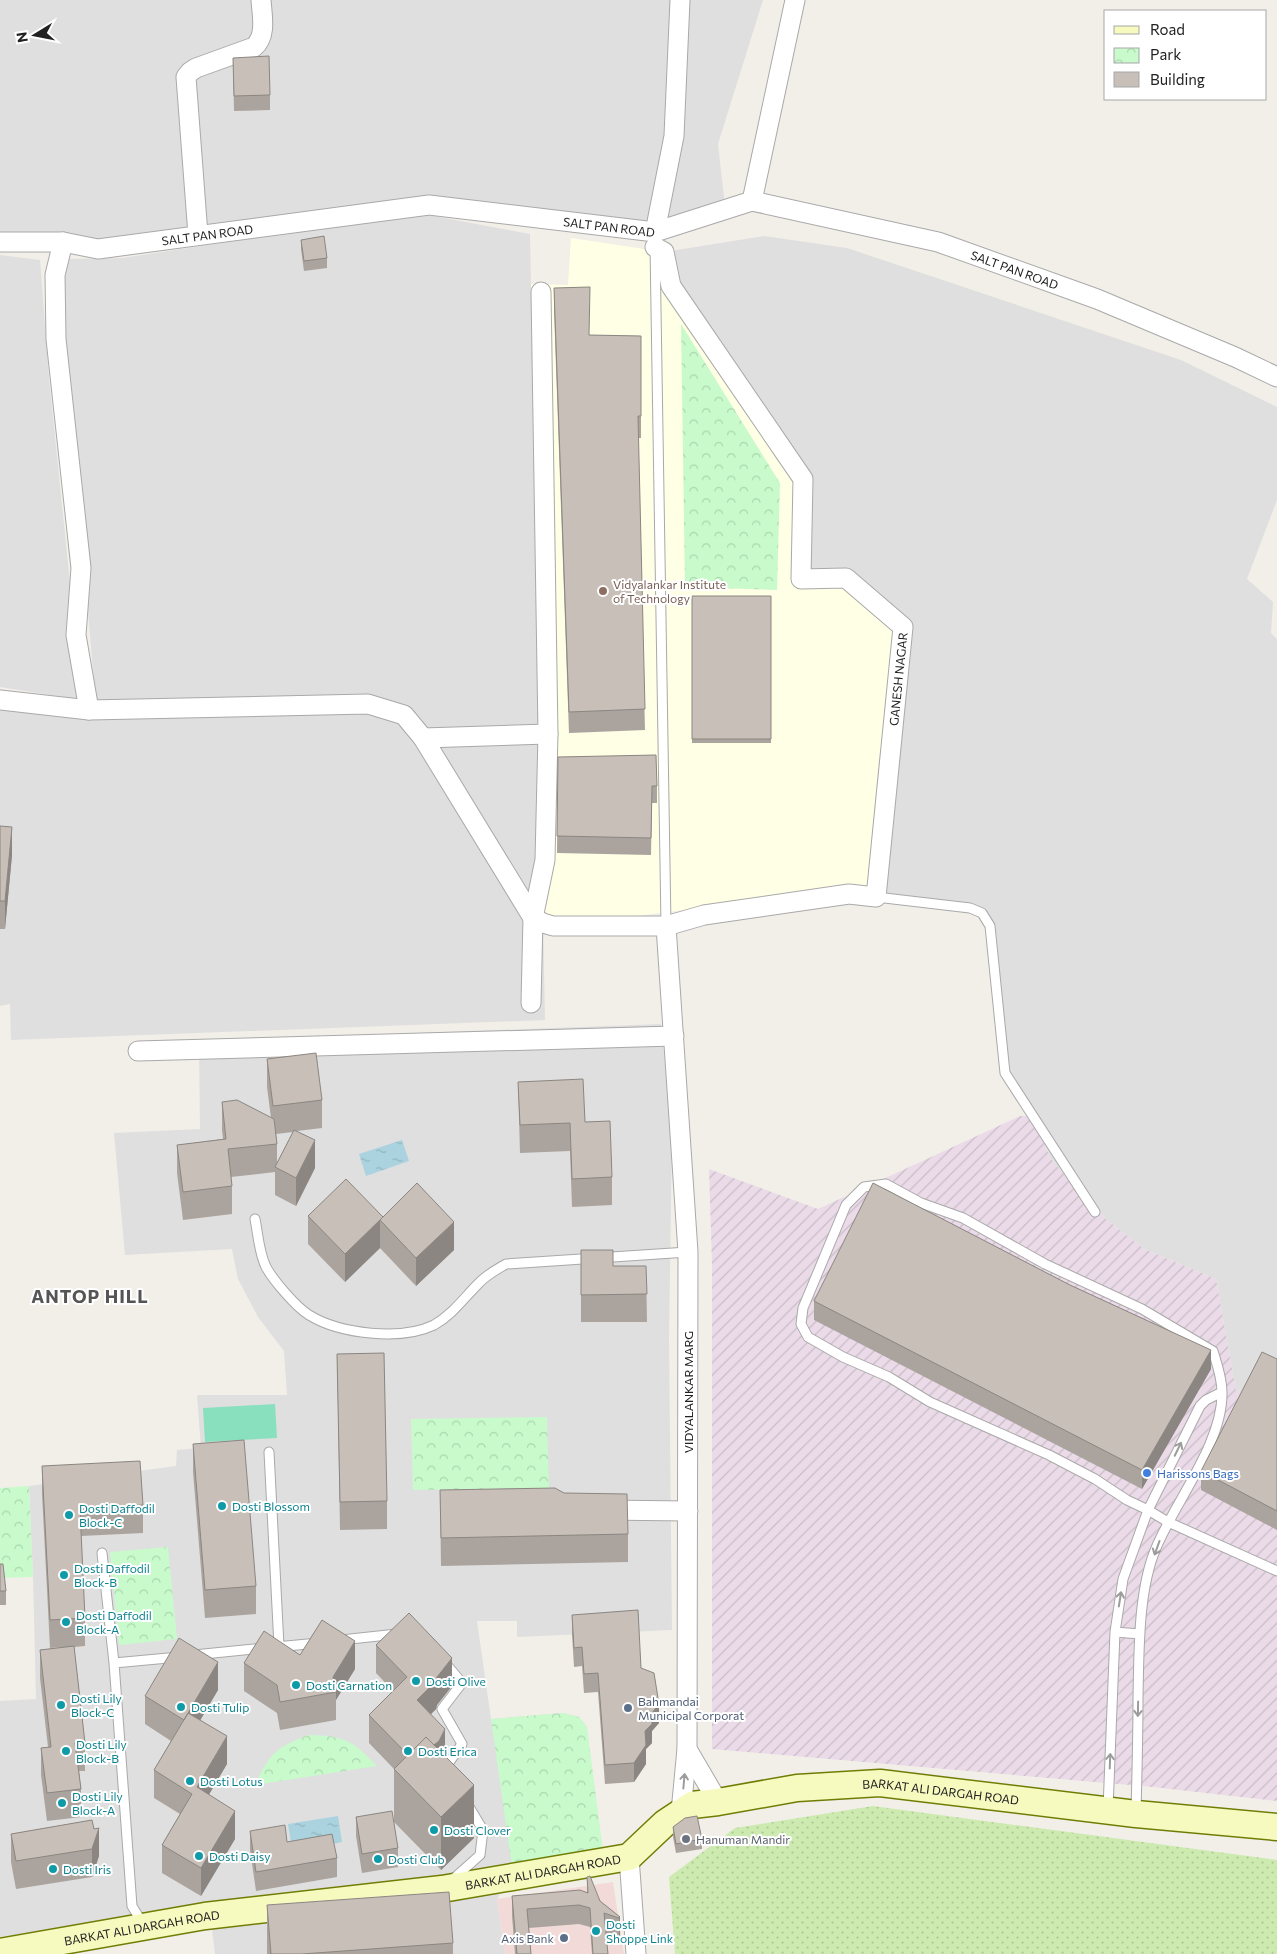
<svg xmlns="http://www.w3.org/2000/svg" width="1277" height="1954" font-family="Commissioner,sans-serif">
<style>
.residential{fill:#e0dfdf}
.commercial{fill:#f2dad9}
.industrial{fill:url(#industrial-furrows)}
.education{fill:#ffffe5}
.grass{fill:url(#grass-dots)}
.park{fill:url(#park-crowns)}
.pitch{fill:#88e0be}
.water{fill:url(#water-ripples)}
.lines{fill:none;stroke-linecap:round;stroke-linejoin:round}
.service-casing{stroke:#a9a9a9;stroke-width:11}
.minor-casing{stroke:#a9a9a9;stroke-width:21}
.secondary-casing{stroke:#707d05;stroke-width:29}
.service{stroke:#fff;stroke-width:9}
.minor{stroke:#fff;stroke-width:19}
.secondary{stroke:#f7fabf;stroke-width:26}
.wall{fill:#aba49e;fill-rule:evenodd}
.shaded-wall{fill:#8b8681}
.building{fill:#c7bfb8;stroke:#8b8681}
.oneway{stroke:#9c9c9c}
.education-dot{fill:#8d6e63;stroke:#fff;stroke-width:2}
.shop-dot{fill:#3f7fe0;stroke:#fff;stroke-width:2}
.culture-dot{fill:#0f9aa8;stroke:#fff;stroke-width:2}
.service-dot{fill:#5c6f8a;stroke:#fff;stroke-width:2}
.worship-dot{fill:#6b7280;stroke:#fff;stroke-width:2}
.labels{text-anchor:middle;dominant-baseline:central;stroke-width:4;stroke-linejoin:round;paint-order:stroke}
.street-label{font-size:12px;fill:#222;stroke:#fff}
.education-label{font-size:12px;fill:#785e54;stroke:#fff;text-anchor:start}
.shop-label{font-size:12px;fill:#366cbe;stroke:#fff;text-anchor:start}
.culture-label{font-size:12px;fill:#0d838f;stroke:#fff;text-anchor:start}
.service-label{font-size:12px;fill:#4e5e75;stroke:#fff;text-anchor:start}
.worship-label{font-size:12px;fill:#5b616d;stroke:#fff;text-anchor:start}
.district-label{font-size:18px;font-weight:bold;letter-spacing:1px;fill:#555;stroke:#fff}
</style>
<defs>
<pattern id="industrial-furrows" width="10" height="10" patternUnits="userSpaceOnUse" patternTransform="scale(1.25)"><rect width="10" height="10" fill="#ebdbe8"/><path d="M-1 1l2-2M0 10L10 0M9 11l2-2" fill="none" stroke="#c9bcc7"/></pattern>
<pattern id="grass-dots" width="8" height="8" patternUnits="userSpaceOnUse" patternTransform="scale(1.25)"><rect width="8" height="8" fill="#cdebb0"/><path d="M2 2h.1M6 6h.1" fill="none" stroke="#b0c997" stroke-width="1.8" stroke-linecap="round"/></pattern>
<pattern id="park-crowns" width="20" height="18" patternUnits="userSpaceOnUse" patternTransform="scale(1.25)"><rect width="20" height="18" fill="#c8facc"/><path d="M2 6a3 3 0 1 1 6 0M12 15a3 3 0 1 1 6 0" fill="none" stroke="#acd6af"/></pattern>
<pattern id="water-ripples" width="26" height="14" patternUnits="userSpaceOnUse" patternTransform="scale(1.25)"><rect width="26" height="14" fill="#aad3df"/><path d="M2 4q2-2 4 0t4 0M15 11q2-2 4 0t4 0" fill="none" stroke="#92b5bf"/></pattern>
</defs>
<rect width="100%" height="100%" fill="#f2efe9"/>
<path class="residential" d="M0 0H763L718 144 726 215 673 229 499 204 420 197 95 239 0 236Z
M418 213 530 234 545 1020 11 1040 10 1004 0 1006V706L97 716 62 312 66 259 122 258Z
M764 236 847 248 1181 360 1277 407V500L1247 579 1273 602 1271 633 1277 639V1383L1236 1391 1216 1279 1144 1249 1107 1220 1082 1195 1050 1158 1034 1116 1005 1073 990 926 982 913 885 894 899 758 801 579 671 286 664 252Z
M0 255 40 260 49 378 82 700 0 687Z
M661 1024 672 1132 669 1340 672 1630 517 1637V1621H477L491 1719 563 1713 579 1717 587 1727 512 1867 497 1900 505 1954H215L209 1906 0 1937V1701L36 1699 33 1577 29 1486 176 1466 177 1450 201 1448 197 1395H287L284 1351 258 1317 238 1279 232 1249 125 1255 114 1133 200 1129 199 1041Z"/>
<path class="commercial" d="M613 1882 624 1954H505L497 1899Z"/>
<path class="industrial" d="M1020 1116H1034L1050 1158 1082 1195 1107 1220 1144 1249 1216 1279 1236 1391 1277 1383V1801L1153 1787 712 1749V1264L709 1169 818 1209Z"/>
<path class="education" d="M571 238 664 252 671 286 803 479 801 579 846 578 903 627 879 758 867 888 553 926 543 923 531 284 568 285Z"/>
<path class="grass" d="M873 1806 1277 1860V1954H675L669 1877 735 1828Z"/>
<path class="park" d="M681 324 780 483 777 590 685 587Z
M547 1417 549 1488 413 1490 411 1419Z
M29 1486 33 1577 0 1578V1488Z
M168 1547 177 1639 119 1645 110 1552Z
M563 1713 579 1717 587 1727 603 1851 512 1867 491 1719Z
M309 1735C345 1736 352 1740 377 1766L255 1785C270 1753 276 1747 309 1735Z"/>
<path class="pitch" d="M275 1404 277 1438 205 1442 203 1408Z"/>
<path class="water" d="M402 1140 409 1161 366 1176 359 1154Z
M338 1816 342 1842 292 1850 288 1824Z"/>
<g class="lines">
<defs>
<path id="service" d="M655 247 666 926
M876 897 970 908 982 913 990 926 1005 1073 1095 1212
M255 1219C258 1234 259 1253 266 1267 273 1280 296 1307 309 1315 340 1334 401 1341 434 1325 452 1315 464 1298 478 1284 486 1275 496 1270 506 1264L688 1252
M269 1452 279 1646
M102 1553 114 1663 132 1906 143 1924
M1115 1632 1140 1634
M341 1640 397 1634
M276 1647 318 1643
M194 1655 263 1648
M114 1663 179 1657
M446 1664 462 1683 442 1709 462 1744 445 1768 446 1770
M1108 1809 1115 1632 1123 1579 1148 1510 1200 1406 1206 1400 1222 1392
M1136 1812C1137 1774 1138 1736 1138 1698 1139 1652 1138 1590 1156 1548 1176 1500 1223 1443 1222 1392 1222 1378 1217 1364 1213 1351L1142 1309 1045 1264 963 1218 921 1203 886 1184 864 1187 846 1205 803 1308 801 1324 808 1337 843 1357 889 1377 930 1402 1049 1455 1095 1479 1127 1500 1148 1510 1168 1522 1277 1571
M452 1880 480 1855 483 1830 468 1805"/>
<g id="minor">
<path d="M752 201 795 0"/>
<path d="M655 232 674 136 680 0"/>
<path d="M198 235 186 77 190 72 196 68 254 47C267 36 262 15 261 0"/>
<path id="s1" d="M0 242H63L98 249 429 205 655 232 752 201 938 242 1097 299 1235 357 1277 377"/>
<path d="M63 242 55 275 56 339 81 568 76 635 89 710"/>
<path id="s2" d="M0 700 89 710 368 704 404 715 423 738 533 918 543 923 553 926H666L704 915 849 894 876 897 903 627 846 578 801 579 803 479 671 286 664 252 655 247"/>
<path d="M423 738 548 734"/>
<path d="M666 926 688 1252 687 1749 681 1812"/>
<path d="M531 1003 533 918 545 860 548 734 541 292"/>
<path d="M138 1051 674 1036"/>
<path d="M601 1510 688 1511"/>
<path d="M687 1749 718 1802"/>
<path d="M629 1857 636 1954"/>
</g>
<g id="secondary">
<path id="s3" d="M0 1952 205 1916 442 1889 629 1857 665 1823 692 1805 718 1802 797 1788 880 1783 1136 1814 1277 1827"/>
</g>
</defs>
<use href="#service" class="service-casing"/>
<use href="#minor" class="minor-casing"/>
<use href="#secondary" class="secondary-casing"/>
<use href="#service" class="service"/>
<use href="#minor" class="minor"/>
<use href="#secondary" class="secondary"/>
</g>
<path class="wall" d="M233 58 270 95V110L234 111Z
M301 240 327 258V268L304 271 301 249Z
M554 288 589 335 641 336V438H638L645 730 569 733 554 310Z
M692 596H771V743H692Z
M558 757 657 786V803H652L651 855 557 853Z
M0 826 12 855 5 929H0Z
M267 1059 322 1100V1128L297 1131 315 1168 296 1206 275 1195V1172L231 1177 232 1186V1214L183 1220 177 1173V1145L223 1139 222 1130V1102L271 1118 267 1087ZM293 1132 277 1163V1144L276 1134Z
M518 1082 585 1122 612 1177V1205L572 1207 570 1151 520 1153Z
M308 1216 383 1217 454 1250 416 1286 380 1248 345 1282 308 1244Z
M581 1250 613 1266H646L647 1322H581Z
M814 1301 1211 1369 1142 1489 814 1320Z
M337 1354 387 1501V1529L340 1530Z
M1277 1359V1530L1201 1490V1471Z
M193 1444 256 1586V1614L205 1618 193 1472Z
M42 1466 143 1505V1533L81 1536 85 1618V1646L74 1647 85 1743V1771H79L81 1789V1817L47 1821 41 1775V1748L48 1747 40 1678V1650L63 1647 50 1648 42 1494Z
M440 1490 628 1534V1562L441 1566Z
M0 1564 6 1591V1605H0Z
M572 1615 641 1668 659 1723 652 1731V1743L646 1749V1764L634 1782 605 1784 598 1692 584 1693 582 1666 574 1667 572 1634Z
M376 1645 452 1686 437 1705 436 1709 431 1714 474 1838 441 1870 394 1822V1769L369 1743V1715L393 1691 376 1673Z
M300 1655 355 1669 336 1700V1720L280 1730 277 1713 244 1691V1663Z
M218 1690 200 1720 227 1764 209 1794 235 1839 201 1896 162 1873V1845L180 1814 154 1798V1770L171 1741 145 1724V1696Z
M356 1817 398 1848V1867L362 1873 356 1836Z
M92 1820 99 1856 92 1877 16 1889 11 1862V1834Z
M673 1827 702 1839V1849L676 1853 673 1837Z
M250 1831 287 1842 337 1858V1877L256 1891 250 1850Z
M587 1877 600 1901 620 1917V1936L619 1937 606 1933 608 1954H592L590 1927 579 1924 529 1928 531 1954H515L512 1916V1896L587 1892Z
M267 1905 453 1943V1954H267Z"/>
<path class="shaded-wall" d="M12 827V855L5 929V901Z
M315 1140V1168L296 1206V1178Z
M383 1217 380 1220V1248L345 1282V1254Z
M454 1222V1250L416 1286V1258Z
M1211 1350V1369L1142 1489V1470Z
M355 1641V1669L336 1700V1692L333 1677Z
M452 1658V1686L437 1705 436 1709 417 1728V1700L437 1677Z
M218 1662V1690L184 1748V1720Z
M659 1704V1723L652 1731V1743L646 1749V1764L634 1782V1763L652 1713Z
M445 1729V1757L416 1764Z
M227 1736V1764L197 1815V1787Z
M474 1785V1838L441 1870V1817Z
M235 1811V1839L201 1896V1868Z
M99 1828V1856L92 1877V1849Z
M620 1917V1936L619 1937V1918Z"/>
<path class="building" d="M269 56 270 95 234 96 233 58Z
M324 236 327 258 304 261 301 240Z
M590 287 589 335 641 336V416H638L645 709 569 712 554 288Z
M692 596H771V739H692Z
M656 755 657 786H652L651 838 557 836 558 757Z
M0 826 12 827 5 901H0Z
M316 1053 322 1100 273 1106 267 1059Z
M583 1079 585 1122 610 1121 612 1177 572 1179 570 1123 520 1125 518 1082Z
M237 1100 274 1119 277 1144 228 1149 232 1186 183 1192 177 1145 226 1139 222 1102Z
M294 1130 315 1140 296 1178 275 1167Z
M346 1179 383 1217 345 1254 308 1216Z
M417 1183 454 1222 416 1258 380 1220Z
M873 1183 1070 1285 1211 1350 1142 1470 814 1301Z
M581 1250H613V1266H646L647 1294 581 1295Z
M1262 1352 1277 1359V1511L1201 1471Z
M384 1353 387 1501 340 1502 337 1354Z
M244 1440 256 1586 205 1590 193 1444Z
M140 1461 143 1505 80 1509 85 1618 50 1620 42 1466Z
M555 1488 564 1493 627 1494 628 1534 441 1538 440 1490Z
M0 1564H3L6 1591H0Z
M638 1610 641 1668 654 1673 659 1704 652 1713V1724L645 1731 646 1745 634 1763 605 1765 598 1673 584 1674 582 1647 574 1648 572 1615Z
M409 1613 452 1658 437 1677 436 1681 417 1700 445 1729 439 1741 434 1745 426 1737 408 1755 369 1715 407 1677 376 1645Z
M322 1620 355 1641 333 1677 336 1692 280 1702 277 1685 244 1663 264 1631 300 1655Z
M179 1638 218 1662 184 1720 145 1696Z
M74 1646 85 1743H75L81 1789 47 1793 41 1748 51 1747 40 1650Z
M188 1713 227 1736 197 1787 235 1811 201 1868 162 1845 192 1794 154 1770Z
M426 1737 474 1785 441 1817 394 1769Z
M392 1811 398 1848 362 1854 356 1817Z
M697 1816 702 1839 676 1844 673 1827 685 1818Z
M92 1820 94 1829 99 1828 92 1849 16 1861 11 1834Z
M285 1825 287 1842 332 1834 337 1858 256 1872 250 1831Z
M590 1876 600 1901 620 1917 619 1918 604 1913 608 1954H593L590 1908 579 1905 527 1909 531 1954H517L512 1896 580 1890 588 1893 587 1877Z
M449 1892 453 1943 302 1954H271L267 1905Z"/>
<defs><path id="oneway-shaft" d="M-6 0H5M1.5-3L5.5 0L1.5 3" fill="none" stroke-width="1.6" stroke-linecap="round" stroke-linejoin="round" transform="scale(1.25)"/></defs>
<g class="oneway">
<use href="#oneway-shaft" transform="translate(1178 1449) rotate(-64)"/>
<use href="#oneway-shaft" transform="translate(1157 1548) rotate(110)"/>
<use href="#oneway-shaft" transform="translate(1120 1599) rotate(-81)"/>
<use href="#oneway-shaft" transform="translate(1138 1709) rotate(91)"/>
<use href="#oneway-shaft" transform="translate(1110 1761) rotate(-88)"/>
<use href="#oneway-shaft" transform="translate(684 1781) rotate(-85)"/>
</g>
<circle class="education-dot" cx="603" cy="591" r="5"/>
<circle class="shop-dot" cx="1147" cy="1473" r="5"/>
<g class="culture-dot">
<circle cx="222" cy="1506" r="5"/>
<circle cx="69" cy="1515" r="5"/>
<circle cx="64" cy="1575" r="5"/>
<circle cx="66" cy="1622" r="5"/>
<circle cx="416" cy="1681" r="5"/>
<circle cx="296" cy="1685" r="5"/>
<circle cx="61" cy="1705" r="5"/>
<circle cx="181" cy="1707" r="5"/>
<circle cx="66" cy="1751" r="5"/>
<circle cx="408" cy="1751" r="5"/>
<circle cx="190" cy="1781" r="5"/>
<circle cx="62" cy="1803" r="5"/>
<circle cx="434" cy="1830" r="5"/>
<circle cx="199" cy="1856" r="5"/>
<circle cx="378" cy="1859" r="5"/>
<circle cx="53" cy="1869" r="5"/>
<circle cx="596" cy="1931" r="5"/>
</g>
<g class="service-dot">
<circle cx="628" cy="1708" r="5"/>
<circle cx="564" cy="1938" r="5"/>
</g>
<circle class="worship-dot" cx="686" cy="1839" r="5"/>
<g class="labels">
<g class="street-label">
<text stroke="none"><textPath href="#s1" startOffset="614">SALT PAN ROAD</textPath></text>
<text stroke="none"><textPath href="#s1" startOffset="209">SALT PAN ROAD</textPath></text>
<text stroke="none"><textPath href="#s1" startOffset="1034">SALT PAN ROAD</textPath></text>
<text stroke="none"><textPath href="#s2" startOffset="1214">GANESH NAGAR</textPath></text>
<text transform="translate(688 1392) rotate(-90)">VIDYALANKAR MARG</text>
<text stroke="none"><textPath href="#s3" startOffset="969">BARKAT ALI DARGAH ROAD</textPath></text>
<text stroke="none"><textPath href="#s3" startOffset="549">BARKAT ALI DARGAH ROAD</textPath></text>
<text stroke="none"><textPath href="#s3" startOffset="144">BARKAT ALI DARGAH ROAD</textPath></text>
</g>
<g class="education-label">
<text x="613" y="584">Vidyalankar Institute<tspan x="613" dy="14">of Technology</tspan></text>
</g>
<g class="shop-label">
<text x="1157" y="1473">Harissons Bags</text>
</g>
<g class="culture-label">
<text x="232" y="1506">Dosti Blossom</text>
<text x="79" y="1508">Dosti Daffodil<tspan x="79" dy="14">Block-C</tspan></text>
<text x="74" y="1568">Dosti Daffodil<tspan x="74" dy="14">Block-B</tspan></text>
<text x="76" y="1615">Dosti Daffodil<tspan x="76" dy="14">Block-A</tspan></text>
<text x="426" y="1681">Dosti Olive</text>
<text x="306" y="1685">Dosti Carnation</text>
<text x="71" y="1698">Dosti Lily<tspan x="71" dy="14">Block-C</tspan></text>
<text x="191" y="1707">Dosti Tulip</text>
<text x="76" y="1744">Dosti Lily<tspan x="76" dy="14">Block-B</tspan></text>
<text x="418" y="1751">Dosti Erica</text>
<text x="200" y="1781">Dosti Lotus</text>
<text x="72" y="1796">Dosti Lily<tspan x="72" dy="14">Block-A</tspan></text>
<text x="444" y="1830">Dosti Clover</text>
<text x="209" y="1856">Dosti Daisy</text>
<text x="388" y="1859">Dosti Club</text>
<text x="63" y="1869">Dosti Iris</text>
<text x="606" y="1924">Dosti<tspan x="606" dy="14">Shoppe Link</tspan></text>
</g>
<g class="service-label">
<text x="638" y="1701">Bahmandai<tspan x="638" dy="14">Municipal Corporat</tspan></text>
<text x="554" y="1938" text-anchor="end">Axis Bank</text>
</g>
<g class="worship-label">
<text x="696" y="1839">Hanuman Mandir</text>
</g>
<g class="district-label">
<text x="90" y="1296">ANTOP HILL</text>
</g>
</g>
<rect x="1104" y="10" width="162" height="90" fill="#ffffff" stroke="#a7a7a7"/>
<rect x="1114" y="26" width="25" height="8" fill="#f7fabf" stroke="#a7a7a7"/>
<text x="1150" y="35" font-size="15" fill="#222222">Road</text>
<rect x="1114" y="48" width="25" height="15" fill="url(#park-crowns)" stroke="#a7a7a7"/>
<text x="1150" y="60" font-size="15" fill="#222222">Park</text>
<rect x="1114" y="72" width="25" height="15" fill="#c7bfb8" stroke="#a7a7a7"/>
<text x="1150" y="85" font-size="15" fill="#222222">Building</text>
<g transform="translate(35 35) rotate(260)" stroke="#ffffff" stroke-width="4" paint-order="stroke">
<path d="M0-4L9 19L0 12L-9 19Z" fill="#222222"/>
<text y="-8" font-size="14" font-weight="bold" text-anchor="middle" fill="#222222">N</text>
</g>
</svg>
